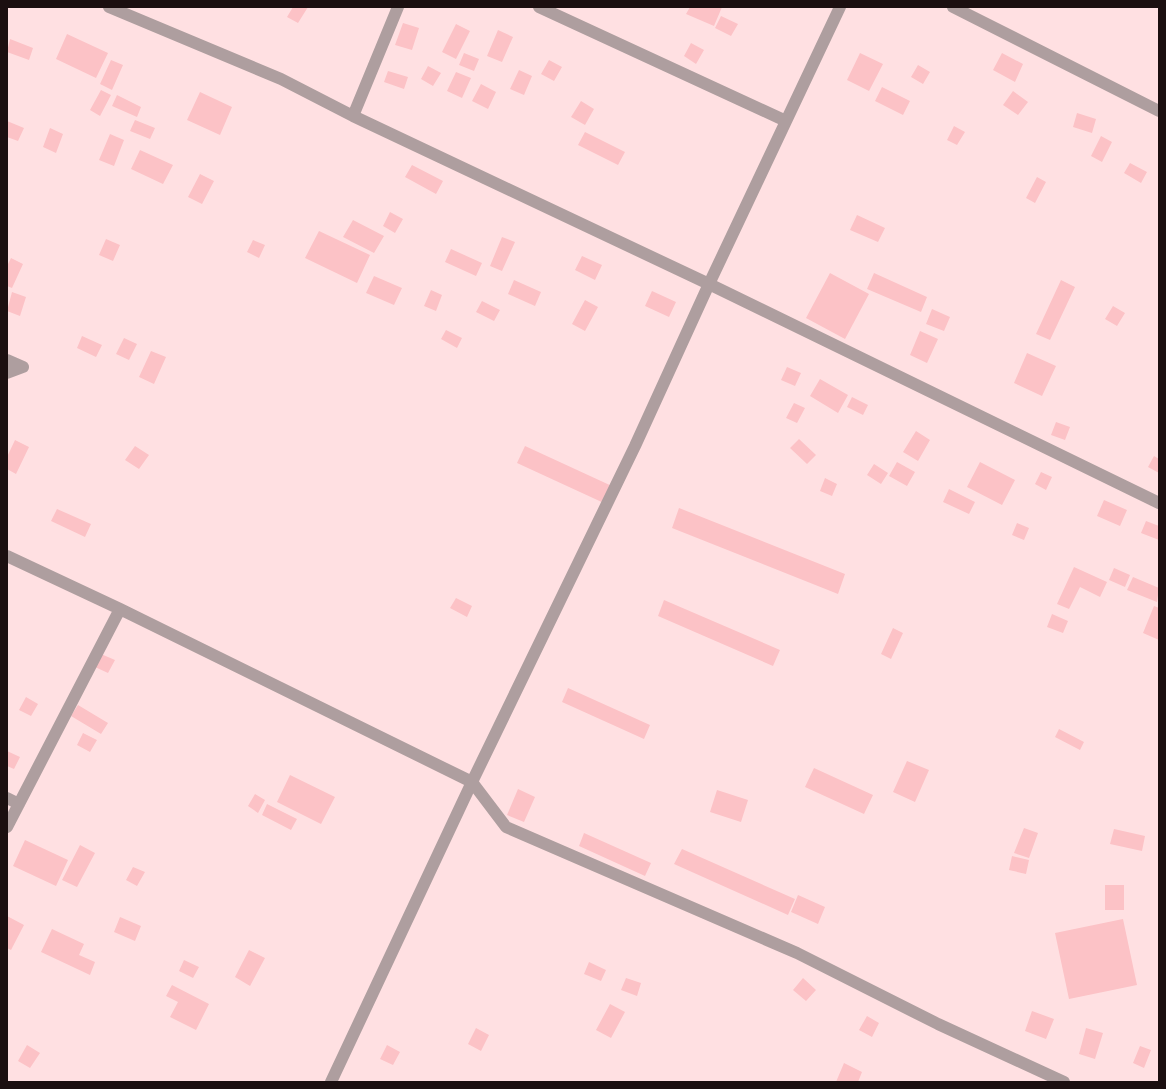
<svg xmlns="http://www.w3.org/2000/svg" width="1166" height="1089" font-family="Commissioner,sans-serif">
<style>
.building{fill:#fcc2c6}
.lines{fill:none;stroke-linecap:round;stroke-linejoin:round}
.minor{stroke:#ae9e9f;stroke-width:12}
</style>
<rect width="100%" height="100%" fill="#ffe0e2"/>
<path class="building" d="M293 7H308L298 23 287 17Z
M690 7H722L714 26 686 14Z
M721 16 738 24 731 36 715 28Z
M403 23 419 28 412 50 395 45Z
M456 24 470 31 456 59 442 52Z
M498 30 513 37 502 62 487 56Z
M67 34 108 53 96 78 56 59Z
M10 39 33 48 29 60 7 52Z
M691 43 704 50 696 64 684 56Z
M464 53 479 59 474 71 459 65Z
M860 53 883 64 869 91 847 80Z
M1002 53 1023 64 1015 82 993 70Z
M111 60 123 65 112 90 100 84Z
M549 60 562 67 554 81 541 74Z
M918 65 930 72 923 84 911 77Z
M428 66 441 73 433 86 421 79Z
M519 70 532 76 524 95 510 89Z
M388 71 408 77 404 89 384 82Z
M456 72 471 78 462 98 447 91Z
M481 84 496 92 488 109 472 101Z
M882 87 910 101 903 115 875 101Z
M101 90 111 95 100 116 90 110Z
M1013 91 1028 102 1018 115 1003 105Z
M200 92 232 107 220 135 187 120Z
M117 95 141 107 137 117 112 106Z
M581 101 594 109 585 125 571 117Z
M1077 113 1096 119 1092 133 1073 127Z
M135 120 155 128 150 139 130 131Z
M7 121 24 128 18 141 7 137Z
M954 126 965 132 957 145 947 140Z
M50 128 63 134 56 153 43 147Z
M585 132 625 152 618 165 578 145Z
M110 134 124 140 114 166 99 160Z
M1101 136 1112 142 1102 162 1091 156Z
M140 150 173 165 163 184 131 169Z
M1130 163 1147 172 1141 183 1124 173Z
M412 165 443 181 436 194 405 177Z
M200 174 214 181 202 204 188 197Z
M1037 177 1046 182 1035 203 1026 198Z
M390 212 403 219 395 233 383 226Z
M857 215 885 228 878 242 850 230Z
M353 220 384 236 374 253 343 237Z
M319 231 370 255 357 283 305 258Z
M502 237 515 242 502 271 490 266Z
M106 239 120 245 113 261 99 255Z
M253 240 265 245 259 258 247 252Z
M451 249 482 263 476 276 445 262Z
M582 256 602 265 595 280 575 270Z
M11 258 23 264 12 288 7 286V266Z
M830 273 869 294 845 339 806 318Z
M874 273 927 297 921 312 867 289Z
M374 276 402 288 394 305 366 293Z
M514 280 541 292 535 306 508 294Z
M1061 280 1075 287 1050 340 1036 334Z
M431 290 442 295 436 311 424 306Z
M652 291 676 302 669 317 645 306Z
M12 292 26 297 20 316 7 311Z
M585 300 598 307 585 331 572 324Z
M482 301 500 310 494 321 476 312Z
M1113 306 1125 313 1117 326 1105 319Z
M932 309 950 317 944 331 926 324Z
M446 330 462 338 457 348 441 339Z
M920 331 938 339 927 363 910 355Z
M82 336 102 345 96 357 77 348Z
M124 338 137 344 129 360 116 354Z
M151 351 166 357 154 384 139 377Z
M1027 353 1056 366 1042 396 1014 383Z
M787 367 801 373 795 386 781 380Z
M820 379 848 395 838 413 810 396Z
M852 397 868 405 863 415 847 407Z
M794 403 805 408 797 423 786 418Z
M1056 422 1070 427 1065 440 1051 435Z
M916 431 930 440 918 461 903 452Z
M799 439 816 455 807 464 790 448Z
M15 440 29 447 16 474 7 469V457Z
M135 446 149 455 139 469 125 460Z
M525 446 614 487 606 504 517 463Z
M1154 456 1159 459V473L1148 467Z
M897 462 915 472 907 486 889 476Z
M980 462 1015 480 1002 505 967 487Z
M874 464 888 473 881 484 867 475Z
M1041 472 1052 477 1046 490 1035 484Z
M825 478 837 484 832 496 820 491Z
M949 489 975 502 969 514 943 502Z
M1104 500 1127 510 1120 526 1097 516Z
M679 508 845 574 838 594 672 528Z
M57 509 91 524 85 537 51 521Z
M1146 521 1159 526V540L1141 533Z
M1017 523 1029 528 1024 540 1012 535Z
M1074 567 1107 582 1100 597 1080 587 1069 609 1057 604Z
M1114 568 1130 575 1125 587 1109 580Z
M1133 577 1159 588 1157 602 1127 590Z
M456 598 472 606 467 617 450 608Z
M664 600 780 650 773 666 658 616Z
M1154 606 1159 608V640L1143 633Z
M1052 614 1068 621 1063 633 1047 627Z
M893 628 903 633 891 659 881 654Z
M101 654 115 660 108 673 95 667Z
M568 688 650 725 644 739 562 702Z
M26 697 38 704 31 716 19 710Z
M78 705 108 723 101 734 71 716Z
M1059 729 1084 742 1080 750 1055 737Z
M83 733 97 740 90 752 77 745Z
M7 751 20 757 14 769 7 766Z
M907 761 929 770 915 802 893 792Z
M814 768 873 795 864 814 805 787Z
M290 775 335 797 321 824 277 802Z
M518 789 535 797 524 822 507 815Z
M717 790 748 800 741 822 710 812Z
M255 794 265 800 258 813 248 806Z
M267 804 297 819 291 830 262 815Z
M1024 828 1038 833 1029 858 1014 853Z
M1114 829 1145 836 1142 851 1110 844Z
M584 833 651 863 645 876 579 846Z
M25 840 68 860 56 886 13 866Z
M80 845 95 853 77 887 62 880Z
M682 849 795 899 788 915 674 864Z
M1012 856 1029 860 1026 874 1009 870Z
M133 867 145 872 137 886 126 880Z
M1105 885H1124V910H1105Z
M798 895 825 907 818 924 791 912Z
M7 916 24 925 11 950 7 948Z
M120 917 141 926 135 941 114 932Z
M1123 919 1137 985 1069 999 1055 933Z
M52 929 84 944 79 955 95 962 90 975 41 952Z
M249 950 265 958 250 986 235 977Z
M184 960 199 967 193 978 179 971Z
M589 962 606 970 601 981 584 974Z
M626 978 641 983 637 996 621 990Z
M803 978 816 990 806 1001 793 990Z
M172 985 209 1004 196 1030 170 1017 178 1002 166 996Z
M610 1004 625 1012 611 1038 596 1030Z
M1032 1011 1054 1019 1046 1039 1025 1031Z
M867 1016 879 1023 872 1037 859 1030Z
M476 1028 489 1035 481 1051 468 1044Z
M1086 1028 1103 1033 1095 1059 1079 1054Z
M27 1045 40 1053 30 1068 18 1061Z
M387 1045 400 1052 393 1065 380 1059Z
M1140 1046 1151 1050 1144 1068 1133 1063Z
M844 1063 862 1072 858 1082H836Z"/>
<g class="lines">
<path class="minor" d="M109 7 281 79 353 116 709 284 1159 503
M539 7 786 121
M953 7 1159 111
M353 116 398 7
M7 360 23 367
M7 373 23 367
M7 556 120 609 472 782 506 827 797 953 938 1024 1064 1082
M7 798 19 804
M7 827 120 609
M331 1082 472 782 635 446 709 284 840 7"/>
</g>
<rect width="1166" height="1089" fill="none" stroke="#1b0f10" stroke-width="16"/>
</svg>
